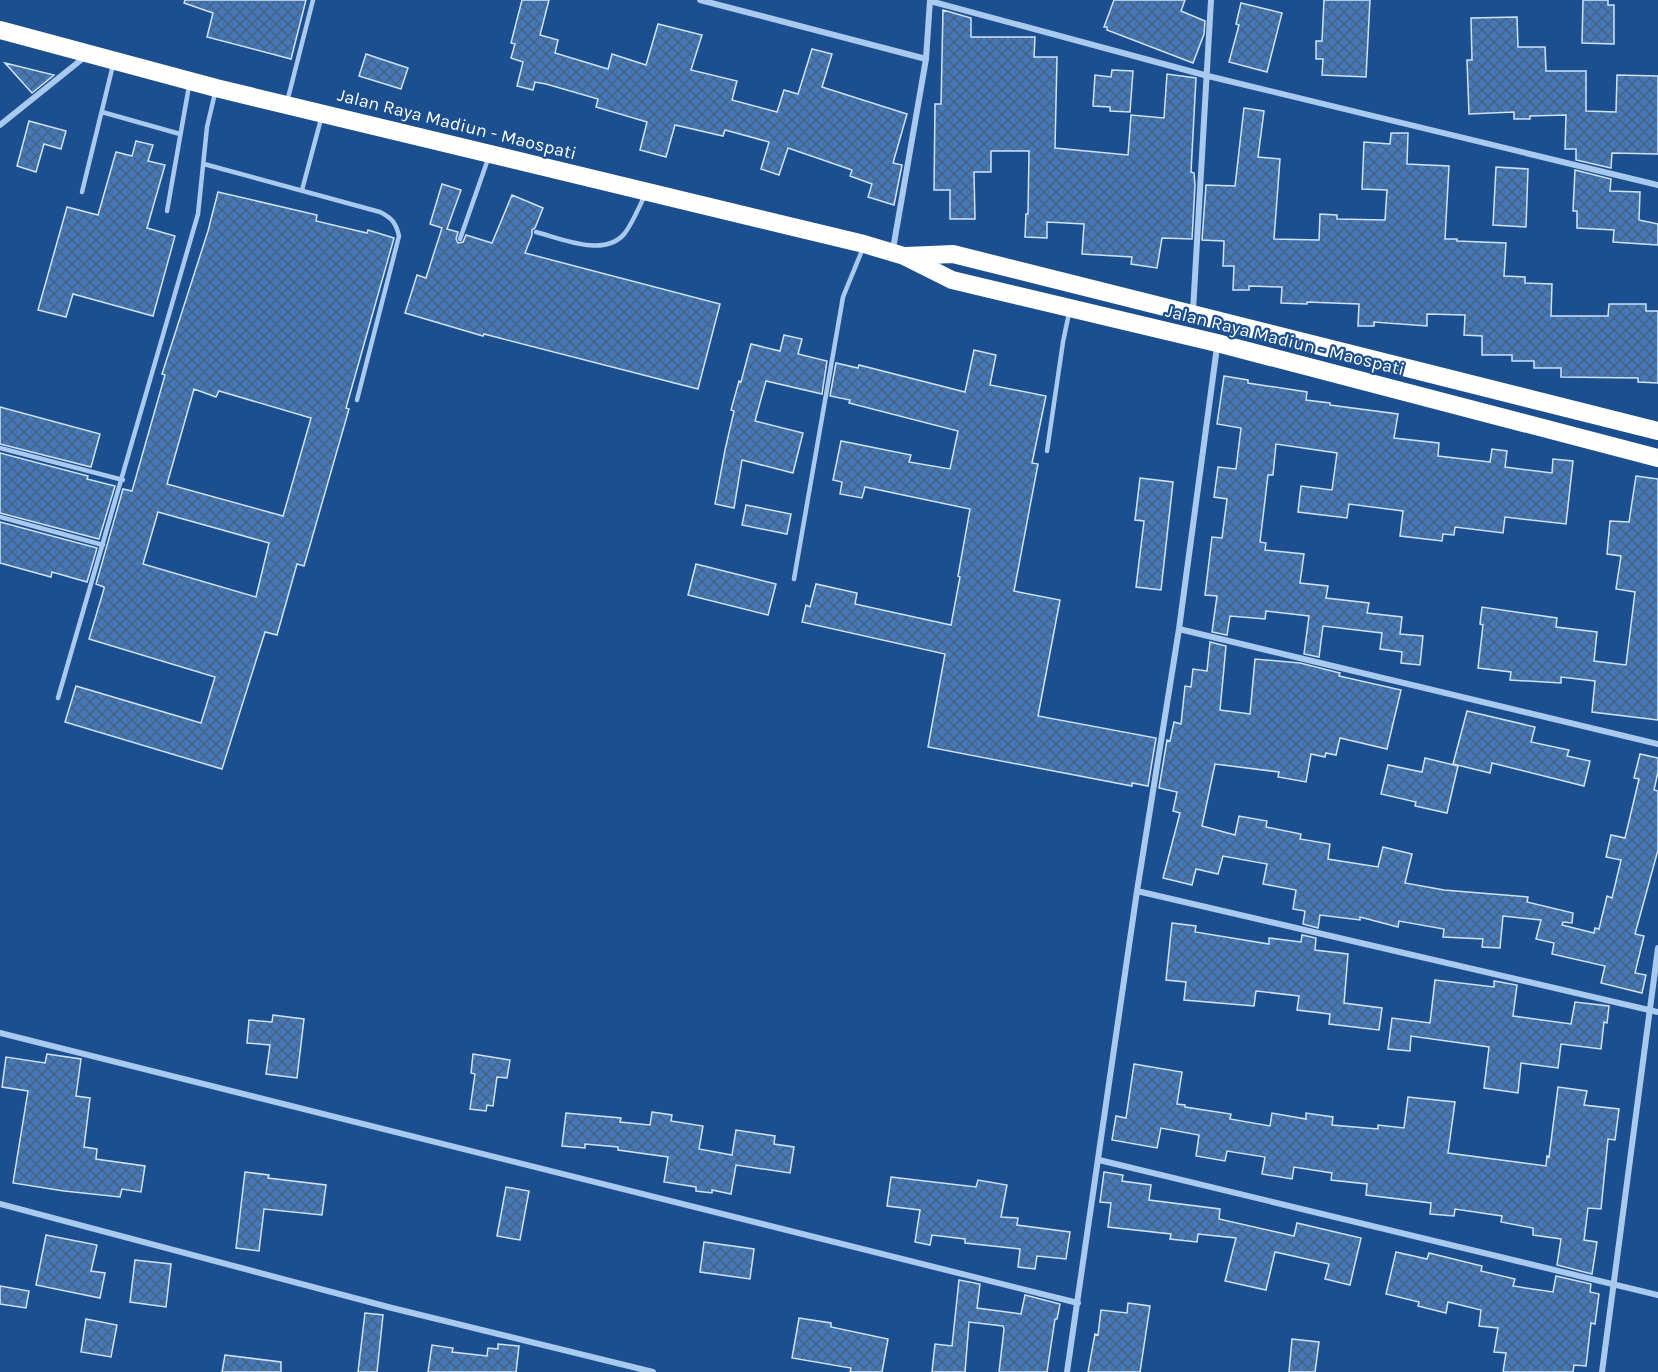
<svg xmlns="http://www.w3.org/2000/svg" width="1658" height="1372" font-family="Karla,sans-serif">
<style>
.building{fill:url(#building-cross-hatch);stroke:#cfe3fa;stroke-width:1.5;fill-rule:evenodd}
.lines{fill:none;stroke-linecap:round;stroke-linejoin:round}
.lane{stroke:#a9c9ee;stroke-width:4.5}
.street{stroke:#a9c9ee;stroke-width:6}
.highway{stroke:#fff;stroke-width:18}
.labels{text-anchor:middle;dominant-baseline:central;stroke-width:4.5;stroke-linejoin:round;paint-order:stroke}
.street-label{font-size:18px;fill:#fff;stroke:#1b4f8f}
</style>
<defs>
<pattern id="building-cross-hatch" width="8" height="8" patternUnits="userSpaceOnUse" patternTransform="scale(1.5)"><rect width="8" height="8" fill="#4478b7"/><path d="M0 0l8 8M0 8l8-8" fill="none" stroke="#486282"/></pattern>
</defs>
<rect width="100%" height="100%" fill="#1b4f8f"/>
<path class="building" d="M185 0H306L291 59 207 37 213 13 184 3Z
M522 0H549L540 35 558 40 555 53 608 69 612 54 646 65 658 24 702 35 691 70 737 81 732 100 777 112 784 90 798 94 812 49 832 54 822 87 907 114 893 163 902 165 894 205 868 197 872 184 850 176 852 170 788 148 779 175 761 169 769 142 725 130 723 136 675 125 666 157 640 150 647 122 596 107 598 99 546 84 535 82 533 90 517 86 523 62 511 58 515 44 511 43Z
M1114 0H1185L1181 11 1205 21 1204 34 1193 63 1107 30V27H1104Z
M1324 0H1370L1366 77 1322 75 1323 59H1316V41H1322Z
M1583 0H1608V5H1614V44L1582 43Z
M1241 3 1282 13 1267 72 1229 62 1239 25 1236 24Z
M943 10 971 18V37H1035L1034 57H1057L1055 148 1128 155 1131 115 1164 118 1167 74 1196 78 1191 172 1194 173 1195 185 1192 239 1162 238 1157 268 1131 264 1132 257 1082 254 1084 224 1047 222V238L1025 237 1026 214H1028L1029 151H991V172H974L975 219H950V190H934L935 104H941Z
M1517 17 1518 47H1545L1546 71H1586V111L1616 112 1617 75 1658 76V154L1612 153 1611 168 1576 160V149H1565L1566 115 1530 116V119H1514V112L1469 114 1467 60H1472L1471 18Z
M366 54 408 68 401 89 359 76Z
M5 63 54 75 32 93Z
M1112 70 1133 71 1130 112 1110 111V107L1093 106 1095 75 1111 77Z
M1244 108 1264 111 1258 157 1280 159 1274 239 1319 240 1320 214 1337 215V219L1385 220 1387 190 1362 189 1364 142 1390 144 1391 133H1408L1407 164 1449 166 1445 239H1457V241L1506 243 1504 276 1525 277V283L1552 284 1551 316H1608L1609 304H1646V311H1658V383L1638 382V378L1561 377V368H1534V361H1512V355H1482V336L1464 335 1465 315 1427 314V326L1374 322V326H1358L1359 304 1307 302V304L1281 303 1282 287 1249 286V290H1233L1234 266H1223L1224 241 1202 240 1206 185 1235 186Z
M29 121 66 131 61 149 44 144 36 172 17 166Z
M136 141 153 145 148 161 165 165 147 228 175 236 153 316 73 294 66 317 38 310 67 207 98 215 116 152 132 156Z
M1496 167 1528 169 1526 227 1493 225Z
M1575 170 1611 179 1610 191 1640 192 1639 220 1658 224V245L1613 242 1614 230 1577 228V211H1573Z
M442 184 461 190 447 229 458 232 456 239 458 243 463 242 466 235 492 243 512 195 543 208 535 228 532 230V235L525 253 720 304 698 389 484 334 483 336 405 313 417 275 426 278 442 228 430 224Z
M218 192 317 215 316 221 367 233 368 230 394 238 346 408 349 409 304 566 297 564 277 635 265 632 222 769 65 722 76 686 201 723 215 677 89 639 104 589V587L96 584 123 489 132 491 165 375 162 374 208 231ZM194 389 216 397 219 391 311 418 283 516 167 484ZM158 512 269 543 256 597 143 564Z
M784 335 802 339 798 354 827 361 822 394 766 381 755 421 803 433 793 473 742 460 734 508 715 504 725 450 734 411 731 410 739 381 741 382 751 344 780 351Z
M974 350 996 355 990 385 1046 396 1032 463 1038 464 1014 591 1060 600 1038 716 1156 738 1148 786 1132 783V786L928 747 945 654 802 622 806 605 810 607 816 584 857 593 855 604 951 625 960 577 958 576 970 509 865 487 862 498 840 494 842 482 833 480 841 441 911 455 909 462 950 469 958 431 849 403 850 400 830 396 836 363 858 368 859 365 965 392Z
M1224 376 1248 380V383L1307 392 1306 400 1330 403V405L1398 414 1394 438 1439 443 1438 456 1490 462 1492 449 1507 451 1505 467 1552 473 1553 459 1573 461 1566 524 1505 517 1503 533 1455 527 1454 535 1443 534 1442 541 1400 536 1403 511 1349 504 1347 518 1298 512 1301 486 1332 490 1337 453 1276 444 1273 475H1268L1260 542 1266 543 1265 550 1304 554 1300 583 1328 586 1326 598 1369 603 1367 613 1402 617 1400 634 1423 636 1420 665 1401 663 1402 652 1380 649 1382 633 1323 626 1319 657 1304 654 1309 616 1266 611 1265 619 1230 616 1227 635 1212 632 1217 596 1205 595 1212 537 1222 538 1227 499 1214 497 1218 467 1236 469 1241 428 1217 424Z
M0 407 100 434 91 467 0 444Z
M0 453 88 476 87 479 115 486 99 539 0 513Z
M1636 476 1658 479V720L1592 712 1595 681 1561 677V683L1510 680 1511 672 1478 668 1483 625 1480 624 1482 607 1557 618 1556 627 1597 632 1594 661 1626 665 1635 592 1616 589 1621 556 1607 554 1610 521 1629 522Z
M1140 478 1173 482 1161 590 1136 587 1144 521 1135 520Z
M746 505 791 514 787 534 742 525Z
M0 522 97 548 87 582 52 572 51 577 0 563Z
M696 564 776 584 768 615 688 595Z
M1210 642 1226 646 1220 710 1250 714 1255 659 1300 663 1340 673 1339 676 1401 690 1387 749 1340 738 1336 755 1326 753 1325 757 1311 754 1306 782 1278 777 1279 772 1215 764 1202 826 1235 835 1239 816 1267 821 1266 827 1301 834 1300 839 1330 844 1328 859 1378 867 1383 847 1412 854 1405 883 1444 890 1528 897 1527 902 1573 913 1572 923 1563 922 1562 925 1594 933 1595 928 1599 929 1607 896 1612 898 1621 860 1606 857 1611 835 1625 838 1639 779 1634 778 1640 754 1658 758V772L1654 790 1658 791V850L1635 934 1644 936 1635 973 1646 975 1642 993 1601 983 1605 966 1552 954 1554 943 1536 939 1541 920 1503 916 1500 948 1482 947 1483 939 1443 937 1444 929 1399 921 1398 927 1360 917V920L1320 915 1318 928 1303 924 1305 911 1293 909 1296 890 1263 884 1267 864 1223 856 1218 874 1196 869 1192 885 1163 878 1180 813 1173 811 1177 792 1159 788 1167 740 1170 741 1174 722 1181 724 1185 686 1191 687 1193 669 1207 671Z
M1467 711 1535 727 1531 742 1569 750 1567 756 1590 761 1584 786 1492 763 1490 773 1453 764Z
M1425 758 1458 766 1447 813 1415 806 1416 802 1381 794 1388 765 1422 772Z
M1172 923 1196 926 1195 932 1269 944V938L1301 942 1302 935 1316 938 1315 950 1348 954 1344 1003 1382 1008 1379 1030 1329 1024 1330 1014 1297 1010 1299 996 1256 991 1254 1006 1184 1000 1186 982 1166 980Z
M1435 980 1494 987V981L1517 985 1513 1016 1571 1024 1575 1002 1609 1006 1607 1023 1604 1022 1601 1049 1561 1044 1558 1068 1521 1063 1518 1093 1484 1088 1489 1047 1411 1036 1410 1051 1388 1049 1392 1018 1430 1023Z
M273 1015 304 1019 297 1078 266 1074 270 1045 247 1043 249 1020 272 1022Z
M47 1054 81 1059 76 1096 90 1098 84 1147 97 1149 96 1159 145 1166 141 1192 122 1189 120 1197 64 1191 13 1183 28 1091 2 1087 6 1057 45 1063Z
M473 1054 510 1060 507 1078 497 1077 493 1106 487 1105 486 1111 470 1109 475 1074 471 1073Z
M1134 1064 1182 1072 1177 1104 1185 1105V1107L1231 1114 1230 1119 1270 1126 1272 1113 1306 1119V1113L1333 1117 1332 1125 1378 1129V1125L1404 1128 1408 1097 1455 1102 1448 1153 1546 1166 1547 1156 1549 1157 1558 1087 1587 1091 1584 1105 1619 1109 1615 1140 1608 1139 1601 1209 1588 1208 1584 1240 1597 1242 1592 1274 1557 1265 1561 1239 1533 1235V1228L1501 1222 1502 1216 1455 1209 1454 1216 1430 1214 1431 1203 1366 1195 1367 1184 1331 1180 1332 1173 1294 1167 1292 1179 1262 1174 1265 1157 1227 1151 1225 1161 1196 1156 1199 1135 1161 1128 1157 1148 1112 1140 1116 1116 1126 1118Z
M652 1112 672 1115 671 1121 703 1126 699 1149 732 1155 736 1130 775 1136 774 1144 794 1147 790 1173 736 1165 731 1194 712 1190V1193L696 1191V1187L664 1182 668 1157 618 1150V1147L585 1144V1148L562 1146 566 1113 621 1118 620 1122 650 1125Z
M245 1172 269 1175 268 1178 326 1185 322 1215 264 1209 259 1251 236 1248Z
M1104 1172 1123 1175 1122 1181 1151 1185 1149 1200 1220 1209 1219 1219 1294 1236 1297 1223 1361 1238 1350 1285 1325 1279 1329 1264 1275 1252 1266 1290 1225 1281 1236 1238 1198 1234 1197 1242 1170 1239 1171 1234 1108 1227 1111 1203 1100 1202Z
M891 1177 976 1187 978 1180 1007 1185 1001 1217 1018 1218 1017 1225 1070 1232 1066 1259 1037 1256 1035 1269 1018 1267 1020 1249 965 1243V1239L932 1235 930 1245 915 1242 920 1210 887 1206Z
M506 1187 529 1191 520 1240 497 1236Z
M46 1235 97 1245 91 1271 105 1273 100 1298 36 1285Z
M704 1242 754 1249 750 1279 700 1272Z
M1396 1252 1427 1259 1429 1253 1482 1266 1481 1271 1515 1279 1513 1286 1553 1292 1556 1276 1591 1284 1590 1292 1599 1294 1595 1324 1591 1323 1586 1366 1574 1365 1573 1372H1503L1506 1353 1494 1352 1498 1328 1479 1326 1481 1310 1448 1302 1446 1313 1418 1306 1419 1302 1386 1294Z
M135 1260 171 1264 166 1307 130 1302Z
M959 1280 980 1284 977 1308 1021 1314 1025 1295 1060 1304 1057 1319H1055L1047 1372H999L1004 1329 1003 1326 969 1322 965 1372H932L935 1344 952 1346Z
M0 1286 29 1291 26 1308 0 1304Z
M1128 1303 1150 1306 1140 1372H1088L1095 1334 1098 1335 1101 1310 1127 1313Z
M365 1313 383 1315 377 1372H358Z
M799 1318 831 1323V1327L888 1339 882 1372H850L851 1368 792 1358Z
M86 1319 117 1325 111 1357 81 1352Z
M1292 1339 1319 1342 1315 1372H1289Z
M498 1344 519 1346 516 1372H428L432 1345 453 1348 452 1352 487 1356 488 1348 498 1349Z
M225 1355 281 1362V1372H222Z"/>
<g class="lines">
<path class="lane" d="M287 102 313 0
M102 112 180 134
M204 164 380 212C392 218 396 223 399 236L357 400
M302 190 321 119
M82 192 113 65
M167 211 189 86
M536 232C562 239 605 258 625 233 633 222 639 207 645 195
M460 239 488 159
M0 448 123 480
M1047 451 1063 342 1069 313
M0 517 103 545
M794 579 843 297 863 248
M58 698 198 214 207 127 215 93"/>
<path class="street" d="M700 0 926 59
M930 1 1208 76 1658 185
M0 125 86 56
M893 249 926 59 930 0
M1193 311 1211 0
M1179 629 1658 744
M1137 891 1658 1012
M0 1033 1078 1303
M1099 1160 1658 1295
M0 1204 392 1308 653 1372
M1067 1372 1137 891 1179 629 1217 347
M1602 1372 1658 948"/>
<path class="highway" d="M0 30 216 88 864 244 904 256 952 280 1217 343 1658 458
M906 256 953 254 1658 431"/>
</g>
<g class="labels">
<g class="street-label">
<text transform="translate(457 124) rotate(14)">Jalan Raya Madiun - Maospati</text>
<text transform="translate(1285 340) rotate(14)">Jalan Raya Madiun - Maospati</text>
</g>
</g>
</svg>
